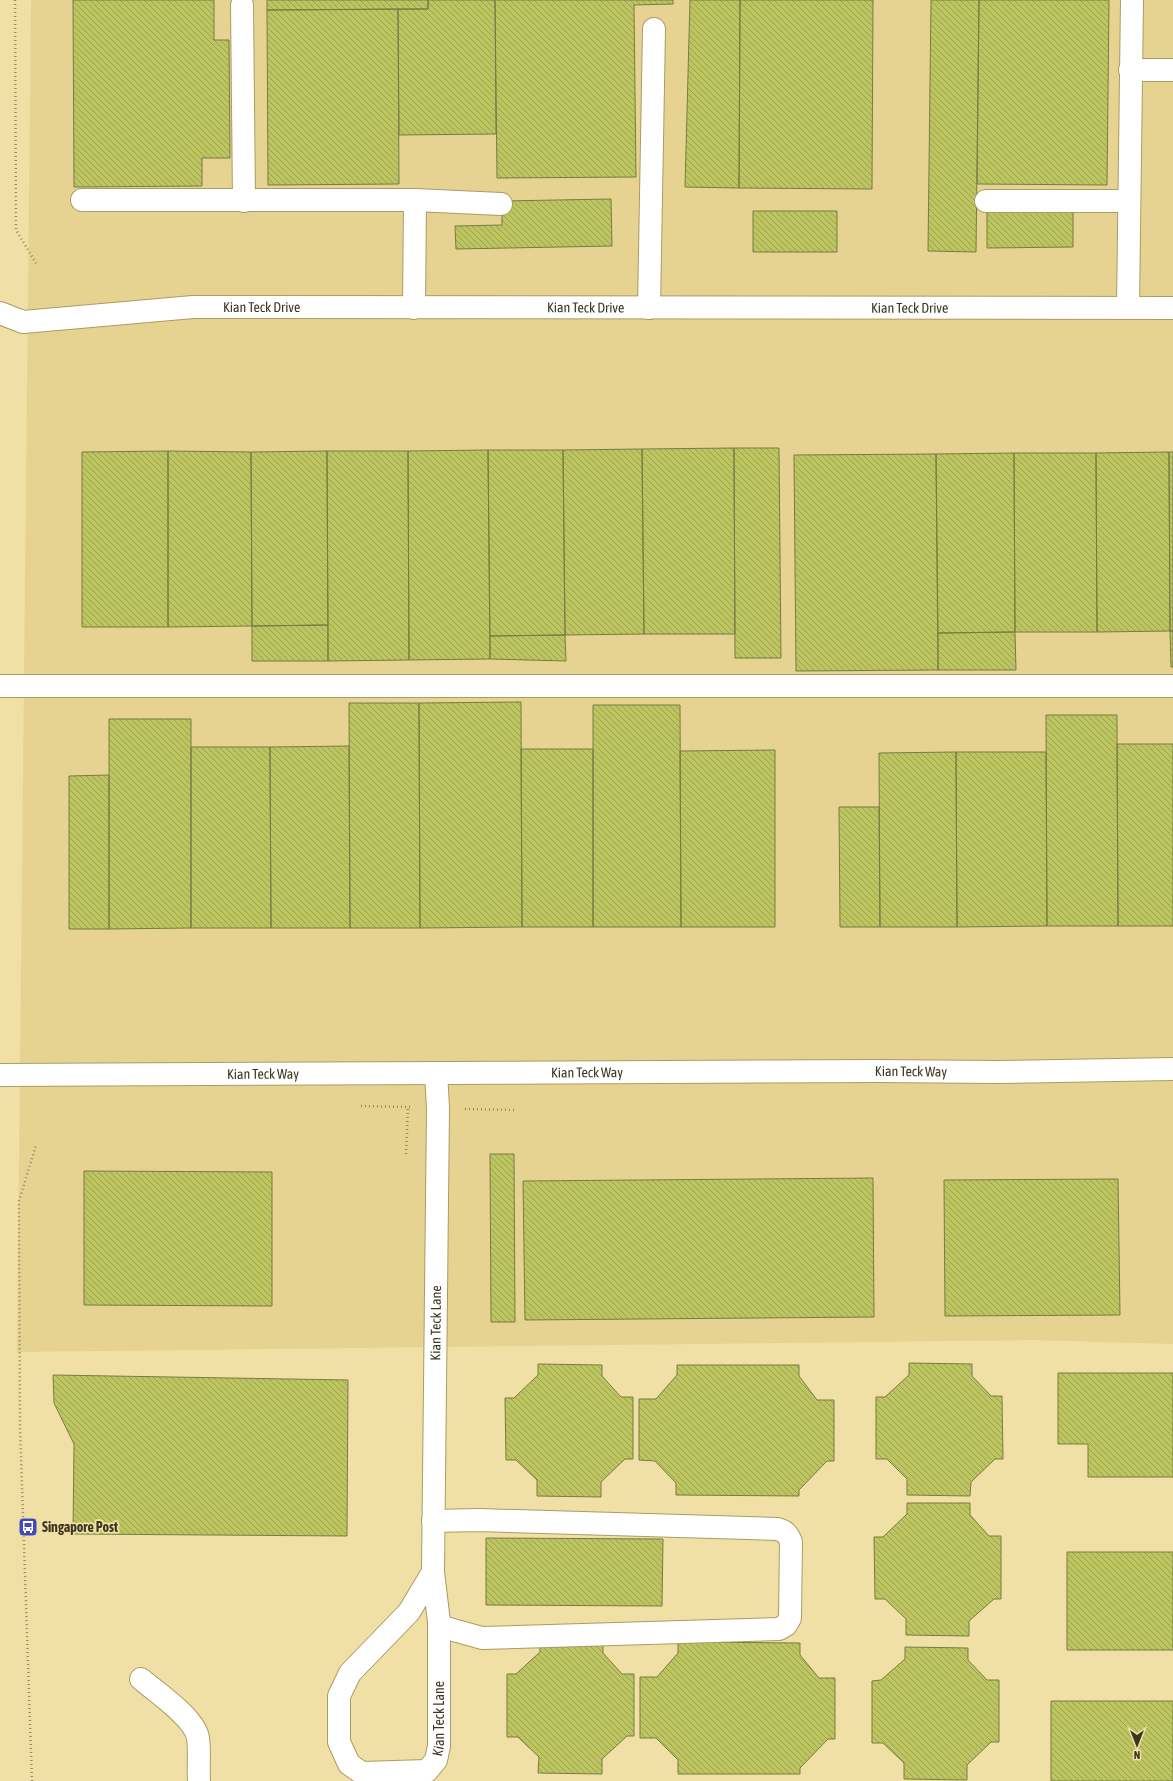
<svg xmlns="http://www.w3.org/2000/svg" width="1173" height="1781" font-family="'Asap Condensed',sans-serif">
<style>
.built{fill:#e7d391}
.building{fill:url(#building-back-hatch);stroke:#777c45}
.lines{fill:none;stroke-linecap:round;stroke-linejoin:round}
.minor-casing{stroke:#ac9b63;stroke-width:24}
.path{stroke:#968a61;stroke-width:2.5;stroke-dasharray:1 3;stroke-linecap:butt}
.minor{stroke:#fff;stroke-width:22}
.labels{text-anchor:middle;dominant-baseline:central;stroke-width:3.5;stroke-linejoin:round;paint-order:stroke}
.street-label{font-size:14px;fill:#3d361f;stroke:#f1e0a5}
.poi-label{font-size:14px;font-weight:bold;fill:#3d361f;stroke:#f1e0a5;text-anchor:start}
</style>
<defs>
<pattern id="building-back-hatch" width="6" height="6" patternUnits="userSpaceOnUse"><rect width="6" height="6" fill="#bdc560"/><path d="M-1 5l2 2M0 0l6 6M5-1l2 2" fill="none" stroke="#9ba14f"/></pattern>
</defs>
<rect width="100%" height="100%" fill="#f1e0a5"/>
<path class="built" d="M31 0H1173V1344L1031 1340 17 1352Z"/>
<path class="building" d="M73 0H214V40H229L230 158H202V186L74 187Z
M267 0H428V9L267 10Z
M428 0H495L496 134 399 135 398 9H428Z
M495 0H673V4L634 5 636 177 497 178Z
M690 0H740L739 188 685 187Z
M740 0H873L872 189 739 188Z
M931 0H979L976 252 928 251Z
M979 0H1109L1107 185 977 184Z
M398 9 399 184 268 185 267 10Z
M611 199 612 246 456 249 455 226 502 225V201Z
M753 211H837V252H753Z
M1073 211V247L987 248V212Z
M734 448 735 634H644L642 449Z
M734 448H779L781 658H735Z
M642 449 644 634 565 635 563 450Z
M488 450H563L565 635 490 636Z
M488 450 490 659 409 660 408 451Z
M168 451 251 452 252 626 168 627Z
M168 451V627H82V452Z
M327 451H408L409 660 328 661Z
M327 451 328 625 252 626 251 452Z
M1169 452H1173V631H1170Z
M1169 452 1170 631 1097 632 1096 453Z
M1014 453H1096L1097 632H1015Z
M1014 453 1015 632 938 633 936 454Z
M936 454 938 670 796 671 794 455Z
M328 625V661H252V626Z
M1170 631H1173V667H1171Z
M1015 632 1016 670H938V633Z
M565 635 566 661 490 659V636Z
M521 702 522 927 420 928 419 703Z
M349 703H419L420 928H350Z
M593 705H680L681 927H593Z
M1046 715H1117L1118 926H1047Z
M109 719H191V928L109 929Z
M1117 744H1173V926H1118Z
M349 746 350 928H271L270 747Z
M191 747H270L271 928H191Z
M521 749H593V927H522Z
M775 750V927H681L680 751Z
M956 752 957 927H880L879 753Z
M956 752H1046L1047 926 957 927Z
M109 775V929H69V776Z
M839 807H879L880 927H840Z
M490 1154H514L515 1322H491Z
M84 1171 272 1172V1306L84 1305Z
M873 1178 874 1317 525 1320 523 1181Z
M1118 1179 1120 1315 945 1316 944 1180Z
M909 1363 972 1364V1376L991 1396H1002L1003 1459H995L971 1482 970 1496 907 1495V1479L887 1459H876V1397H885L909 1375Z
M538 1364 602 1365V1376L621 1397H633V1459H625L601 1482V1497L537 1496V1480L516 1460H506L505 1398H514L538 1375Z
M677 1365H799V1376L817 1400H834V1461H827L799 1490V1496L676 1495V1483L655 1461 639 1460V1399H656L677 1375Z
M1058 1373H1173V1477H1088V1444H1058Z
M53 1375 348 1380 347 1536 73 1534 74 1444 54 1403Z
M907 1503H970V1515L989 1536H1001V1599H994L969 1621V1636L906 1635V1619L885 1599H875L874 1537H883L907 1514Z
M486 1538 663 1539 662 1606 486 1605Z
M1067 1552H1173V1650H1067Z
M540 1641H603V1653L622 1674H634V1736H627L602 1759V1774L538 1773 539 1757 518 1737H507V1674H516L540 1652Z
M678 1642 800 1643V1655L819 1678H835V1739H828L800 1768V1774H678V1760L656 1738H640V1677H657L678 1653Z
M905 1647 968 1648V1660L987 1680H999V1742H991L967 1765V1780L904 1779V1763L883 1743H872V1681L881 1680 905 1659Z
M1051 1701H1173V1781H1051Z"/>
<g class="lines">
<defs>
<g id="minor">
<path d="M242 5 244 201"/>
<path d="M1130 70H1173"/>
<path d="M82 200H415L501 204"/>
<path d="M986 201H1129"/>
<path d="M414 308 415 200"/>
<path d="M649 308 654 29"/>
<path d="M1128 308 1132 0"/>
<path id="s1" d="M0 313 23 322 193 307 1173 308"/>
<path d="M0 686H1173"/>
<path id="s2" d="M0 1075 877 1071 997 1072 1173 1069"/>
<path d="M433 1521 479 1520 777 1529C785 1531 788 1534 791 1542L790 1618 786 1625 779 1629 482 1638 439 1626"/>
<path id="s3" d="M433 1572 409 1612 350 1673 339 1696V1742L349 1764 362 1773 427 1771 436 1760 439 1746V1622L433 1572 438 1108 436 1073"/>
<path d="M141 1679C156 1692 195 1718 198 1738 200 1752 198 1767 199 1781"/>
</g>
</defs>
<use href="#minor" class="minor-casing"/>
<path class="path" d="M15 0 16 230 37 265
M361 1106 412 1107
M465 1109 515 1110
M406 1154 408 1107
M32 1781 20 1427 19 1201 36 1145"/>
<use href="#minor" class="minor"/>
</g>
<defs>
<symbol id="bus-square" viewBox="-11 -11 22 22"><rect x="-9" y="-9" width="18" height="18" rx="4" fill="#3f4abe" stroke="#f1e0a5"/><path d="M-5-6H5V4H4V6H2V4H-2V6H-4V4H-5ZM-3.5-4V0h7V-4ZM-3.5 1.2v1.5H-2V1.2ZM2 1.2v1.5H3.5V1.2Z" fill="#fff"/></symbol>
</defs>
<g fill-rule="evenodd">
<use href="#bus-square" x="17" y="1516" width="22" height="22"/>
</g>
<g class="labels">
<g class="street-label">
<text stroke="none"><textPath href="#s1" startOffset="264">Kian Teck Drive</textPath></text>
<text stroke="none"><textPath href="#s1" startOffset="588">Kian Teck Drive</textPath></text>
<text stroke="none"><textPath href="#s1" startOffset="912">Kian Teck Drive</textPath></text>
<text stroke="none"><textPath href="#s2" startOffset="911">Kian Teck Way</textPath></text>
<text stroke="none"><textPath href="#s2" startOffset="587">Kian Teck Way</textPath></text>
<text stroke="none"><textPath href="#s2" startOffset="263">Kian Teck Way</textPath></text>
<text stroke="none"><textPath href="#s3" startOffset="760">Kian Teck Lane</textPath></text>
<text stroke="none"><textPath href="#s3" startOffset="364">Kian Teck Lane</textPath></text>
</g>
<g class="poi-label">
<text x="42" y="1527">Singapore Post</text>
</g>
</g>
<g transform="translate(1137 1745) rotate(180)" stroke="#f1e0a5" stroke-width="3" paint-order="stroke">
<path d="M0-3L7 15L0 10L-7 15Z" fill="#3d361f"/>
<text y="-6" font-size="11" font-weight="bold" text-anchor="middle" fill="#3d361f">N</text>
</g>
</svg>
